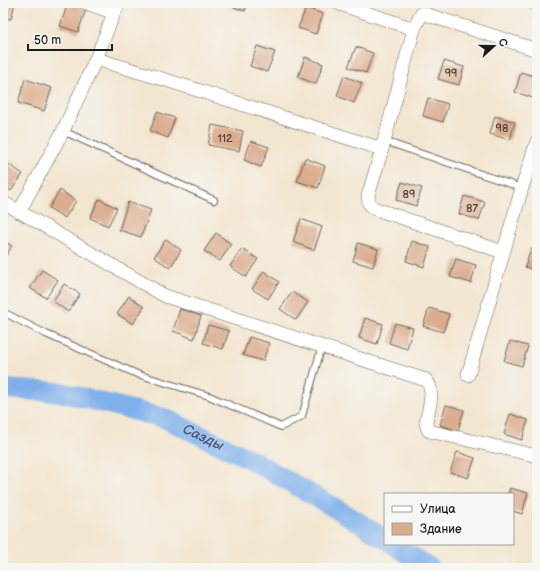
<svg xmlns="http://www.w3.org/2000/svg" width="540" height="571" font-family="'Balsamiq Sans',sans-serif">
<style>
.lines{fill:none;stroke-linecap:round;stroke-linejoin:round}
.river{stroke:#80b0eb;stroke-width:20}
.building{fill:#dbac8e}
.lane-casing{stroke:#67635b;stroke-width:8}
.street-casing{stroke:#67635b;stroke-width:14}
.lane{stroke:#fff;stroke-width:6}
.street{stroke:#fff;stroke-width:13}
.labels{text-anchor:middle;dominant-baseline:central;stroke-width:3;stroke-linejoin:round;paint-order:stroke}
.number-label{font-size:11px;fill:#4c4038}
.water-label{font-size:14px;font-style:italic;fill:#44576f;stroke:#f6f6f2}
</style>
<rect width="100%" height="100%" fill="#f6f6f2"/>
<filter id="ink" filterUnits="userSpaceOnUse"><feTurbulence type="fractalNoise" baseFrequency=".025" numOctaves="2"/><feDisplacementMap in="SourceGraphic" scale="8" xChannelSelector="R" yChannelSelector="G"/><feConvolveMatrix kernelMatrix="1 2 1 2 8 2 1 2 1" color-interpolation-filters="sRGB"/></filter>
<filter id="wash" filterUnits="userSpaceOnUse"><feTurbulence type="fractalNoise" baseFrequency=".012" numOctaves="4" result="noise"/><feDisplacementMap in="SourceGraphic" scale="16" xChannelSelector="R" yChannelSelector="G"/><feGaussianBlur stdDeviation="0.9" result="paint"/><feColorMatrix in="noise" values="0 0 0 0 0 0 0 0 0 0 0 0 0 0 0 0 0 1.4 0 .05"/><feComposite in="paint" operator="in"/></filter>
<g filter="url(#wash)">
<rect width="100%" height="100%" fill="#f3e6d0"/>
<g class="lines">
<g class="river">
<path id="s1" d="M3 389 60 392 164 418 252 460 347 515 385 539"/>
<path d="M392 544 430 568"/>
</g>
</g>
<g id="blocks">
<path class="building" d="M3 3H15L11 19 3 18Z
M68 3 86 9 78 32 60 26Z
M228 3H248L245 11 227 5Z
M529 3H537V10L528 7Z
M306 8 323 14 316 34 298 28Z
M257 46 275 52 267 72 250 66Z
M356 47 373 53 366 73 348 67Z
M305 57 323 64 316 84 298 77Z
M444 61 464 67 459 85 438 79Z
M521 72 537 77V84L533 98 515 92Z
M344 76 362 83 354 103 337 96Z
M25 79 52 88 44 111 18 103Z
M428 98 448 104 443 122 423 116Z
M157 112 175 118 168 138 150 131Z
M495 116 515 122 510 140 490 134Z
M212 125 243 131 239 151 208 145Z
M251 141 269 147 261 167 244 160Z
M305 158 325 166 318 188 297 181Z
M7 163 23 174 11 191 3 186V169Z
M402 182 422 188 416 206 396 200Z
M60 190 76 201 65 218 49 208Z
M464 196 485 202 479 220 459 214Z
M99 199 117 208 108 226 90 218Z
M128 202 151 210 141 237 119 230Z
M301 219 322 227 314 250 293 242Z
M216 233 231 244 220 261 204 251Z
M166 239 181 250 170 268 154 257Z
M3 240 12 246 3 260Z
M412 241 430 247 424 267 406 261Z
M358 243 378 249 373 267 353 261Z
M242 249 258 259 246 277 230 266Z
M531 249 537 251V271L525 267Z
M456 259 476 265 471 283 450 277Z
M42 270 58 280 46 298 30 288Z
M264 271 279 282 268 299 252 289Z
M64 284 80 294 68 312 53 301Z
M292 292 308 302 296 320 280 309Z
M129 296 144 307 133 324 117 314Z
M429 308 449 314 443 332 423 326Z
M180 309 201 316 194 339 173 331Z
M365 318 383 324 377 344 359 338Z
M395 323 413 328 407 349 389 343Z
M208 325 229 331 223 349 203 343Z
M249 337 269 343 263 361 243 355Z
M510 341 528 346 522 366 504 361Z
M446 405 464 410 458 431 440 425Z
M510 414 528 420 522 440 504 434Z
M457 452 475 458 468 478 450 472Z
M510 488 528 493 522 514 513 511V494H508Z"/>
</g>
</g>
<g filter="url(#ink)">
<use href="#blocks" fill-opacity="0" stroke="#67635b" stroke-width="1"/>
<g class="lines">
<defs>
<path id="lane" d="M63 131 214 200
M384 141 522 188
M3 312 46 334 137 374 209 396 281 427 302 416 322 346"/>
<path id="street" d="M86 3 114 13 119 3
M337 3 414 29
M96 59 114 13
M382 149 368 196 369 203 373 208 503 252
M3 202 165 296 426 380C436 390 428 410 426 423L427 427 429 431 537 456
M19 212 63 131 96 59 169 81 382 149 414 29 422 13 537 50
M468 375 522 188 537 141"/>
</defs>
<use href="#lane" class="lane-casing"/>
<use href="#street" class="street-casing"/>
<use href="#lane" class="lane"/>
<use href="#street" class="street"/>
</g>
</g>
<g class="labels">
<g class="number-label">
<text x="451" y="73">99</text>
<text x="502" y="128">98</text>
<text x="225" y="138">112</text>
<text x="409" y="194">89</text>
<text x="472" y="208">87</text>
</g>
<g class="water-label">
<text stroke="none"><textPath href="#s1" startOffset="208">Сазды</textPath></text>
</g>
</g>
<rect width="540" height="571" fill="none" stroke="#f6f6f2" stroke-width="16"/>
<rect x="384" y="493" width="130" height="52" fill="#f6f6f2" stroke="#9f9f9c"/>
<rect x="392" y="506" width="20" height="6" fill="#ffffff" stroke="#9f9f9c"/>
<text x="420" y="513" font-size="12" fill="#1c1c1c">Улица</text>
<rect x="392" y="523" width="20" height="12" fill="#dbac8e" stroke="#9f9f9c"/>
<text x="420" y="533" font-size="12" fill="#1c1c1c">Здание</text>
<g transform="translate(494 46) rotate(69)" stroke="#f6f6f2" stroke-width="3" paint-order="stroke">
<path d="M0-3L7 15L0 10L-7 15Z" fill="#1c1c1c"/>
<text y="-6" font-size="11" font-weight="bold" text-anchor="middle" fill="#1c1c1c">С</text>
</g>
<path d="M28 44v6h84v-6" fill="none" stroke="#1c1c1c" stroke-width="2"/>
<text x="34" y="44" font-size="12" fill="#1c1c1c" stroke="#f6f6f2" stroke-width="3" paint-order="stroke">50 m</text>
</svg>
